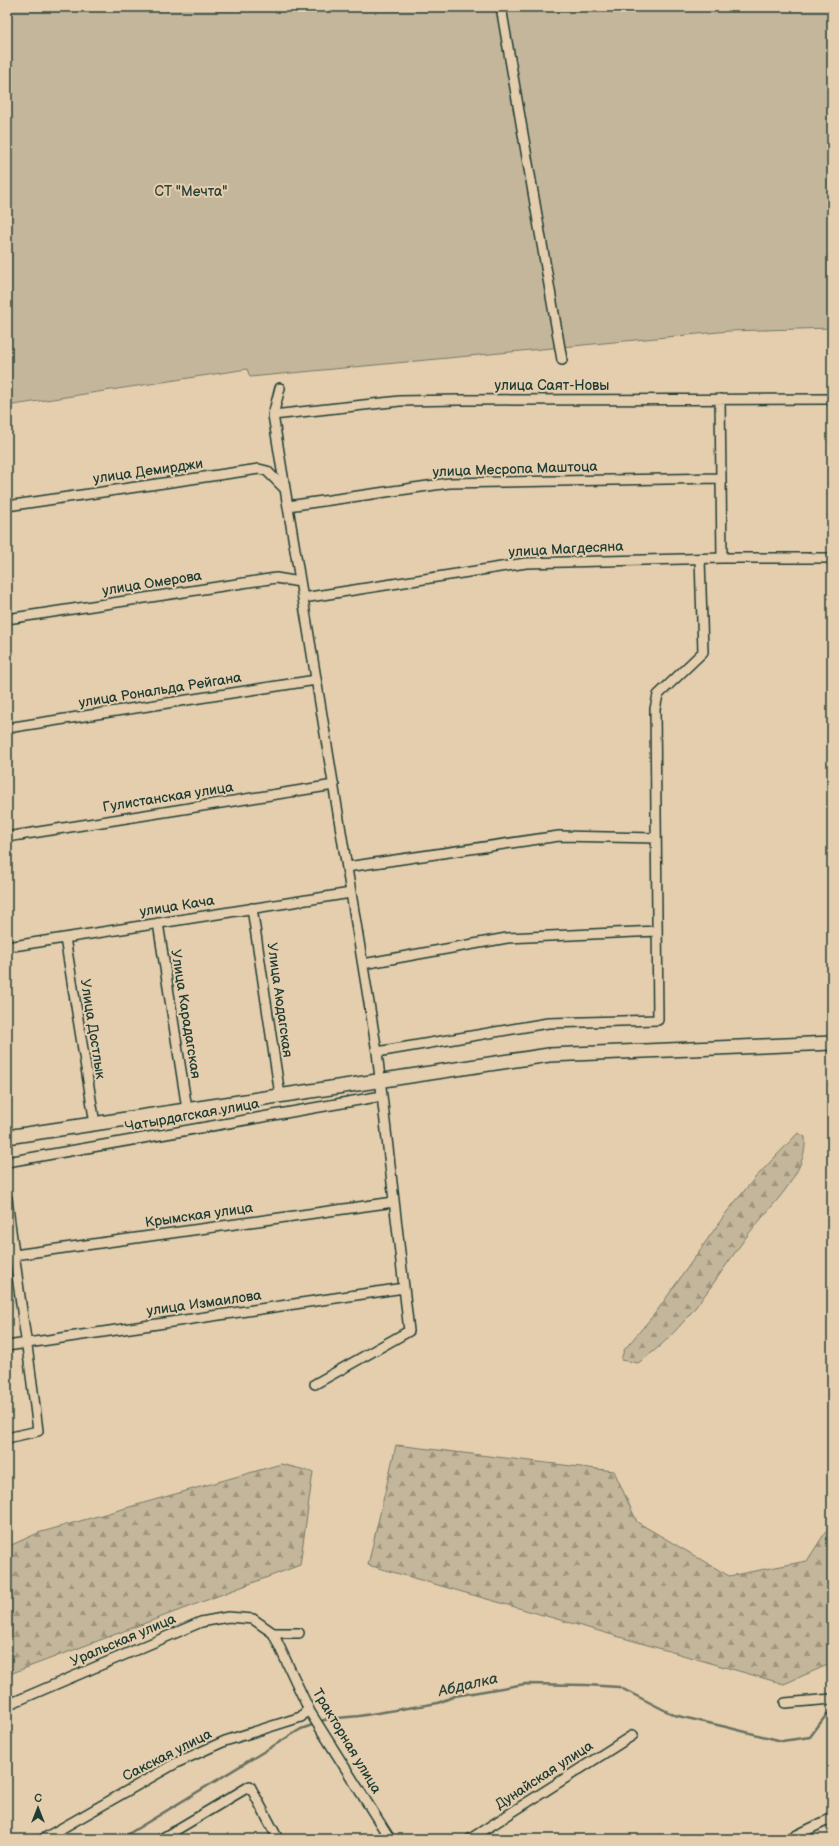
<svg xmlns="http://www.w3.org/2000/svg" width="839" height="1846" font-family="'Balsamiq Sans',sans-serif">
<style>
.green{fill:#c4b69a;stroke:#727a67}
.forest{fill:url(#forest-firs);stroke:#727a67}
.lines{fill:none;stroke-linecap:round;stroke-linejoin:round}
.stream{stroke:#677160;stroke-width:2.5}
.street-casing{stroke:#1f3d34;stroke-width:12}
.secondary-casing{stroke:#1f3d34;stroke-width:16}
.street{stroke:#e5ceae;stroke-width:9}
.secondary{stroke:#e5ceae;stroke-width:13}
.labels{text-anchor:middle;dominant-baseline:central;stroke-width:4;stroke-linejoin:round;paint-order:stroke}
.park-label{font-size:14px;fill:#274339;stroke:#e5ceae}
.street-label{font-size:14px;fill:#1f3d34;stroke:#e5ceae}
.water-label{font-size:15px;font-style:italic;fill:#2b463b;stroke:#e5ceae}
</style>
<defs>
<pattern id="forest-firs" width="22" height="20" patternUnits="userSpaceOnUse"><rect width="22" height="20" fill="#c4b69a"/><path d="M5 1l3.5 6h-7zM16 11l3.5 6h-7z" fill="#9f957e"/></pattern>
</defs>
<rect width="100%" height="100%" fill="#e5ceae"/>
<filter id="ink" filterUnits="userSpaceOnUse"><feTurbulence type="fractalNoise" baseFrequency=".025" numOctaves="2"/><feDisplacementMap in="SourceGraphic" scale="8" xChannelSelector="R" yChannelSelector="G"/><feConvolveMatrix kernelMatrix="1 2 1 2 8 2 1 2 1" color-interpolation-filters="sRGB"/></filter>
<g filter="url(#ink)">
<path class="green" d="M7 7H832V328L729 331 250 377 247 369 7 406Z"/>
<path class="forest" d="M798 1133 805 1137C806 1148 803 1159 798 1169 787 1192 766 1212 750 1232 716 1277 686 1331 638 1363L621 1360 624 1350 657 1311 726 1213 754 1179Z
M396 1445 614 1471 637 1522 729 1576 807 1561 832 1522V1663L784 1684 368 1565Z
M281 1464 313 1472 300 1565 7 1675V1547L38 1533Z"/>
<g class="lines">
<path class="stream" d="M319 1722 327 1719 359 1716 438 1703 455 1696 525 1684 586 1685 619 1687 674 1715 726 1727 782 1741 810 1737 827 1714 832 1713
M120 1839 301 1729 315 1724"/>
<defs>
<path id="street" d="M501 7 562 360
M280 388 273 415 377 1052 409 1331 315 1384
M720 399 722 558
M273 415 400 401 459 400 832 399
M7 506 259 469 267 471 285 489
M288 506 449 483 721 478
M303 598 526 563 722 558H832
M7 619 276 578 300 582
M7 728 316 680
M7 837 334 785
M347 867 559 836 656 838
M252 908 280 1095
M158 923 187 1109
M65 938 95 1124
M7 947 351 893
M363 964 507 938 657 931
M377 1052 548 1023 658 1020 655 709 658 695 703 652 700 559
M7 1162 382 1096
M7 1198C16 1276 29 1353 38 1431L7 1438
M7 1256 394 1202
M7 1346 404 1288
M273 1633H299
M785 1703 832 1699
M7 1705 201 1622 228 1617 253 1619 273 1633 310 1712 390 1839
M43 1839 176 1763 225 1741 301 1717 308 1709
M161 1839 250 1786 278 1839
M470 1839 633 1735
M789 1839 832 1818"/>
<path id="secondary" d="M7 1137 549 1055 832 1043"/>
</defs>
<use href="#street" class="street-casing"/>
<use href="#secondary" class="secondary-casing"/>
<use href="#street" class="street"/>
<use href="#secondary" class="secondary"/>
</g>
</g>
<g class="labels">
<g class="park-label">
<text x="191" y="191">СТ "Мечта"</text>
</g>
<g class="street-label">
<text x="552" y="385">улица Саят-Новы</text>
<text transform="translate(515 469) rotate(-2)">улица Месропа Маштоца</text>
<text transform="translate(148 471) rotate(-8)">улица Демирджи</text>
<text transform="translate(566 549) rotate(-3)">улица Магдесяна</text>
<text transform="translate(152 583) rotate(-9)">улица Омерова</text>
<text transform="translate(160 690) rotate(-9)">улица Рональда Рейгана</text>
<text transform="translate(168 797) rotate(-9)">Гулистанская улица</text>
<text transform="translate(177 906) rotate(-9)">улица Кача</text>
<text transform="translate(280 1000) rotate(82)">Улица Аюдагская</text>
<text transform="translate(186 1014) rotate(81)">Улица Карадагская</text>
<text transform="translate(93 1029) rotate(81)">Улица Достлык</text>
<text transform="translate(192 1115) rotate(-10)">Чатырдагская улица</text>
<text transform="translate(199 1215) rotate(-8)">Крымская улица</text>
<text transform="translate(204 1303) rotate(-8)">улица Измаилова</text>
<text transform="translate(123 1640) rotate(-23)">Уральская улица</text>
<text transform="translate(347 1741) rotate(59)">Тракторная улица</text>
<text transform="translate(167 1755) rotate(-27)">Сакская улица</text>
<text transform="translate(544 1775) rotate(-33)">Дунайская улица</text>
</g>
<g class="water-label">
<text transform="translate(468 1685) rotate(-13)">Абдалка</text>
</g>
</g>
<rect width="839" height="1846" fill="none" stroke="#e5ceae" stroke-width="24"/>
<rect x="12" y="12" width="815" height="1822" fill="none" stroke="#1f3d34" stroke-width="1.5" filter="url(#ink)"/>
<g transform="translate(38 1808)" stroke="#e5ceae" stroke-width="3" paint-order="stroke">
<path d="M0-3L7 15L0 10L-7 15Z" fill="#1f3d34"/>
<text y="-6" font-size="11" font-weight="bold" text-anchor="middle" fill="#1f3d34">С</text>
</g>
</svg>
